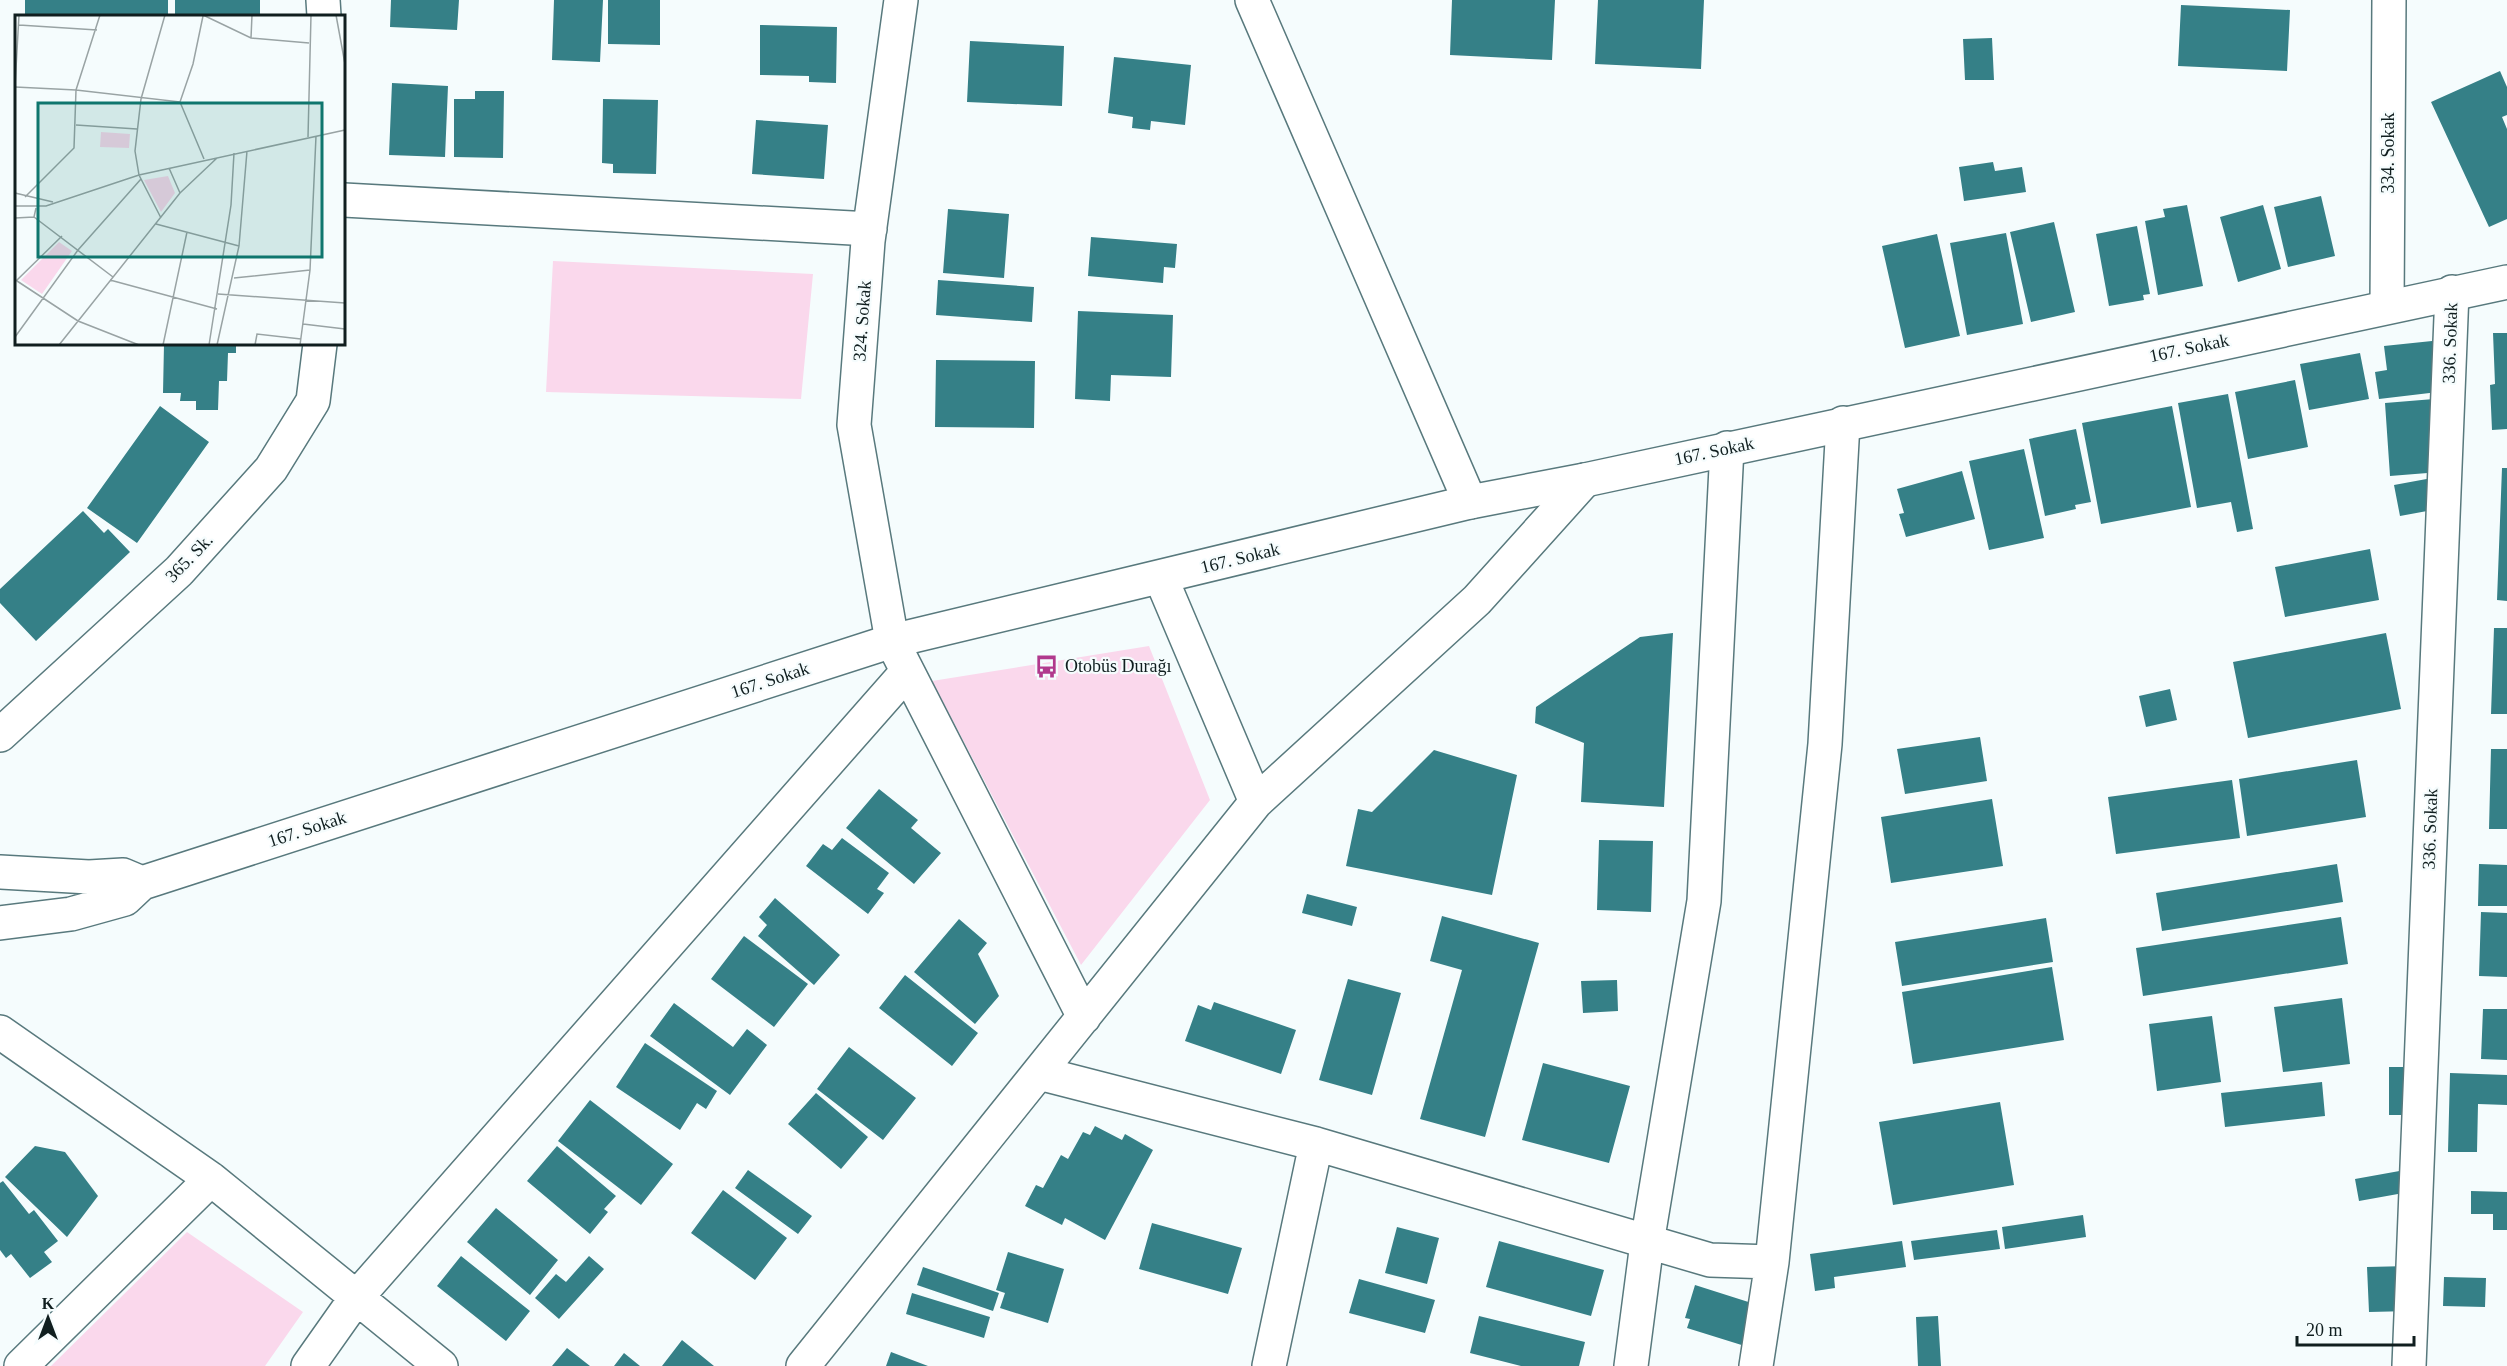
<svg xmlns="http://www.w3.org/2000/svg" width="2507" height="1366" font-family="Georgia,serif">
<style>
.green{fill:#fad8ec}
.building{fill:#358087}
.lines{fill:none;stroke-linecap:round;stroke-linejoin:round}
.minor-casing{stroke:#58797d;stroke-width:36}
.tertiary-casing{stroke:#58797d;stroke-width:36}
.minor{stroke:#fff;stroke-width:33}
.tertiary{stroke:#fff;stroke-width:33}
.labels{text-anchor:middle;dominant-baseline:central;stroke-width:4.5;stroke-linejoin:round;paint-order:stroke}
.street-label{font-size:18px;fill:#101e1f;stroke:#f5fcfd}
.poi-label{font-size:18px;fill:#101e1f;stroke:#f5fcfd;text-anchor:start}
.inset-road{fill:none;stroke:#99a3a4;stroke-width:1.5}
.view{fill:#0f766e;fill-opacity:0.15;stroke:#0f766e;stroke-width:3}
.inset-edge{fill:none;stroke:#101e1f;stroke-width:3}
</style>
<rect width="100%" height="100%" fill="#f5fcfd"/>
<path class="green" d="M553 261 813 274 801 399 546 392Z
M1149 646 1210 800 1081 965 932 681Z
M187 1232 303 1312 265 1366H51Z"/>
<path class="building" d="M25 0H168V15H25Z
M175 0H260V16H175Z
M391 0H459L457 30 390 27Z
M554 0H603L600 62 552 60Z
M608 0H660V45L608 44Z
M1452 0H1555L1552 60 1450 55Z
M1598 0H1704L1701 69 1595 64Z
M2181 5 2290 10 2287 71 2178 66Z
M760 25 837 27 836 83 809 82V76L760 75Z
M1992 38 1994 80H1965L1963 39Z
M970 41 1064 46 1062 106 967 102Z
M1114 57 1191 65 1185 125 1151 121 1150 130 1132 128 1133 117 1108 113Z
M2500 71 2507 87V115L2502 117 2507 129V219L2489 227 2431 102Z
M392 83 448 86 445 157 389 155Z
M475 91H504L503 158 454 157V99H475Z
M603 99 658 100 656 174 613 173V164L602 163Z
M756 120 828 125 824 179 752 174Z
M1993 162 1995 171 2022 167 2026 192 1964 201 1959 167Z
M2321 196 2335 256 2288 267 2274 207Z
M2187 205 2203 286 2158 295 2145 221 2165 217 2163 209Z
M2263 205 2281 269 2238 282 2220 217Z
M948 209 1009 214 1004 278 943 273Z
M2054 222 2075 312 2031 322 2010 232Z
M2137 226 2150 294 2143 295 2144 300 2109 306 2096 234Z
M2006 233 2023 324 1967 335 1950 243Z
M1937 234 1960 336 1905 348 1882 246Z
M1091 237 1177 244 1175 268 1164 267 1163 283 1088 276Z
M938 280 1034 287 1032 322 936 315Z
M1078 311 1173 315 1171 377 1111 375 1110 401 1075 399Z
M2493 333H2507V429L2492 430 2490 385 2495 384Z
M2432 341 2438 392 2379 399 2375 372 2387 370 2384 346Z
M164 344H236V353H228L227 381H219L218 410H196V401H180L181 393H163Z
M2360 353 2369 399 2309 410 2300 364Z
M936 360 1035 361 1034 428 935 427Z
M2295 380 2308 447 2248 459 2235 392Z
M2228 394 2253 529 2237 532 2231 502 2197 508 2178 403Z
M2434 399 2440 472 2390 476 2385 403Z
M160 406 209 442 137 543 87 508Z
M2172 406 2191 507 2101 524 2082 423Z
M2076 429 2091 502 2075 505 2076 509 2045 516 2029 439Z
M2024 449 2044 538 1989 550 1969 461Z
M2502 468H2507V601L2497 600Z
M1962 471 1975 519 1906 537 1899 514 1904 513 1897 489Z
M2432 478 2438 509 2400 516 2394 485Z
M83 511 104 533 108 529 130 552 36 641 0 603V589Z
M2370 549 2379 600 2285 617 2275 567Z
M2494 628H2507V714H2491Z
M1673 633 1664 807 1581 802 1584 743 1535 723 1536 707 1640 637Z
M2386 633 2401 709 2248 738 2233 662Z
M2170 689 2177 720 2146 727 2139 696Z
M1980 737 1987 781 1905 794 1897 749Z
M2491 749H2507V829H2489Z
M1434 750 1517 775 1492 895 1346 866 1358 809 1372 812Z
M2357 760 2366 817 2247 836 2239 779Z
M2232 780 2240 838 2116 854 2108 797Z
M879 789 918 820 911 828 941 853 914 884 846 828Z
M1992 799 2003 866 1891 883 1881 817Z
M842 838 889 873 877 889 884 893 868 914 806 866 823 844 832 850Z
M1599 840 1653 841 1651 912 1597 910Z
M2337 864 2343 902 2162 931 2156 893Z
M2479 864 2507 865V906H2478Z
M1307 894 1357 907 1352 926 1302 913Z
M775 898 840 955 814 985 758 936 767 925 759 917Z
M2481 912 2507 913V977L2479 976Z
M1442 916 1539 943 1485 1137 1420 1119 1462 970 1430 961Z
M2341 917 2348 964 2143 996 2136 948Z
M2046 918 2053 962 1902 986 1895 942Z
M959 919 987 943 978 954 999 996 975 1024 914 972Z
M744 936 808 984 774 1027 711 979Z
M2052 967 2064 1040 1913 1064 1902 992Z
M905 975 978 1033 952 1066 879 1008Z
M1348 979 1401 993 1372 1095 1319 1080Z
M1617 980 1618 1011 1583 1013 1581 981Z
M2342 998 2350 1064 2283 1072 2274 1007Z
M1214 1002 1296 1030 1281 1074 1185 1041 1198 1005 1211 1010Z
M674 1003 733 1047 747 1029 767 1045 730 1095 650 1036Z
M2483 1009H2507V1060L2481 1059Z
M2212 1016 2221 1082 2157 1091 2149 1024Z
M645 1043 717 1091 706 1109 697 1103 680 1130 616 1087Z
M849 1047 916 1098 883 1140 817 1089Z
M1543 1063 1630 1086 1609 1163 1522 1140Z
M2389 1067H2415V1115H2389Z
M2450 1073 2507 1075V1105L2478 1104 2477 1152H2448Z
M2322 1082 2325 1116 2225 1127 2221 1093Z
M816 1093 868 1137 841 1169 788 1124Z
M590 1100 673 1164 641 1205 558 1141Z
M2000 1102 2014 1185 1893 1205 1879 1122Z
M1095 1126 1122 1140 1125 1134 1153 1150 1105 1240 1065 1218 1062 1225 1025 1206 1036 1185 1043 1188 1061 1155 1068 1159 1083 1132 1090 1135Z
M35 1146 65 1152 98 1196 67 1237 5 1177Z
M557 1146 616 1196 604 1209 608 1212 590 1234 527 1181Z
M748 1170 812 1216 798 1234 735 1188Z
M2405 1170 2409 1192 2359 1201 2355 1179Z
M3 1181 29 1214 34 1210 58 1241 44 1252 52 1262 30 1278 11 1254 6 1258 0 1250V1183Z
M723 1190 787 1238 755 1280 691 1233Z
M2471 1191 2507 1192V1230H2493V1214H2471Z
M496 1208 558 1260 530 1295 467 1242Z
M2083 1215 2086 1237 2005 1249 2002 1227Z
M1152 1223 1242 1248 1228 1294 1139 1269Z
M1397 1227 1439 1238 1427 1284 1385 1273Z
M1997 1230 2000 1249 1914 1260 1911 1241Z
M1499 1241 1604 1270 1591 1316 1486 1287Z
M1902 1241 1906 1267 1834 1277 1835 1288 1815 1291 1810 1254Z
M1008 1252 1064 1269 1048 1323 1000 1308 1005 1293 996 1290Z
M461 1256 530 1311 506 1341 437 1286Z
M589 1256 604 1269 559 1319 535 1298 556 1274 566 1282Z
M2409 1266 2411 1311 2369 1312 2367 1267Z
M923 1267 999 1293 993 1311 917 1285Z
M2444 1277 2486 1278 2485 1307 2443 1306Z
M1359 1279 1435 1300 1425 1333 1349 1313Z
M1695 1285 1761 1306 1748 1347 1687 1328 1690 1319 1685 1318Z
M912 1293 990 1317 984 1338 906 1314Z
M1479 1316 1585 1342 1579 1366H1521L1470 1353Z
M1938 1316 1941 1366H1918L1916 1317Z
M682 1340 714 1366H662Z
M567 1348 590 1366H552Z
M891 1352 928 1366H886Z
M624 1353 640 1366H614Z"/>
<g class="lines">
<defs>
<path id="minor" d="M323 0 324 16
M901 0 868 241 854 425 892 641 1084 1017
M1252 0 1470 502
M344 200 870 229
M2387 306 2389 0
M1161 578 1256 802
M0 735 179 571 271 469 313 401 320 344
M0 1032 211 1179 441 1366
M1039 1073 1316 1144 1710 1260 1772 1262
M21 1366 211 1179
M308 1366 356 1298 907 672
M803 1366 1256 802 1477 600 1585 480
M1269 1366 1316 1144
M1631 1366 1647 1243 1704 901 1727 448
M1756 1366 1772 1262 1825 744 1843 423
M2409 1366 2452 292"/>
<path id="tertiary" d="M0 872 89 877 123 875 142 883
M0 923 71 914 125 899 142 883 892 641 1470 502 1585 480 2507 282"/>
</defs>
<use href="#minor" class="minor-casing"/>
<use href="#tertiary" class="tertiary-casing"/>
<use href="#minor" class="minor"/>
<use href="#tertiary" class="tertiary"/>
</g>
<defs>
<symbol id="bus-bare" viewBox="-9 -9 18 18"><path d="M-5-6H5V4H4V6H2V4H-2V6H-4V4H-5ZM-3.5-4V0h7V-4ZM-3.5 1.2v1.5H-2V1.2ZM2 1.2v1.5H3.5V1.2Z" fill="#b1398d" stroke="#f5fcfd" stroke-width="2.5" paint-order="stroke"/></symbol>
</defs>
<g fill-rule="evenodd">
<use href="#bus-bare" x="1030" y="650" width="33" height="33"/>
</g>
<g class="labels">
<g class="street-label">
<text transform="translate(2388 153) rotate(-90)">334. Sokak</text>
<text transform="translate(862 321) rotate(-86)">324. Sokak</text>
<text transform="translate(2450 343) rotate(-88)">336. Sokak</text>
<text transform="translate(2189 348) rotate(-12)">167. Sokak</text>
<text transform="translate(1714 451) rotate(-12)">167. Sokak</text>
<text transform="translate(189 558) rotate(-46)">365. Sk.</text>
<text transform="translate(1240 558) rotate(-14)">167. Sokak</text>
<text transform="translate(770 680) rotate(-18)">167. Sokak</text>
<text transform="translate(307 829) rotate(-18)">167. Sokak</text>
<text transform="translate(2430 829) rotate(-88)">336. Sokak</text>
</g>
<g class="poi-label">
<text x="1065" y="666">Otobüs Durağı</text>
</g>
</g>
<g transform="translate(15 15)">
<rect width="330" height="330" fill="#f5fcfd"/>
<path d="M86 117 115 119 114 133 85 132ZM153 161 160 178 146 197 129 165ZM44 227 57 236 27 279 6 265Z" fill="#fad8ec"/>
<path class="inset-road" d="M188 0 236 23 294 28M321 0 330 49M4 10 82 15M236 23 237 0M0 71 4 0M0 72 61 75 165 87 178 49 188 1M165 87 189 144M61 110 122 114M293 122 296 0M154 153 165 178M0 178 38 187M10 182 59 133 61 75 85 0M0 191H31L124 160 330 115M21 193 19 202 98 262M0 203 19 202M146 203 124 160 120 136 126 84 150 0M141 209 224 231M219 263 295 255M95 265 202 294M1 266 47 221M2 266 63 306 124 330M203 279 330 288M288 309 330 314M0 322 63 235 126 164M44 330 165 178 202 143M148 330 172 217M194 330 216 190 219 138M202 330 224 231 232 136M240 330 242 319 286 324M285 330 295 255 301 121"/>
<path class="view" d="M23 88H307V242H23Z"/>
<rect width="330" height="330" class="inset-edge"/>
</g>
<g transform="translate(48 1318)" stroke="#f5fcfd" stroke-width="4.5" paint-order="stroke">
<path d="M0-4.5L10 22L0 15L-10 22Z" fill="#101e1f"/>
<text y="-9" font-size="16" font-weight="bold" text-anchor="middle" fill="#101e1f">K</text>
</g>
<path d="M2297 1336v9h117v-9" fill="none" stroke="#101e1f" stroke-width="3"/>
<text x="2306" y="1336" font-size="18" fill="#101e1f" stroke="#f5fcfd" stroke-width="4.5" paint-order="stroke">20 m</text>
</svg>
